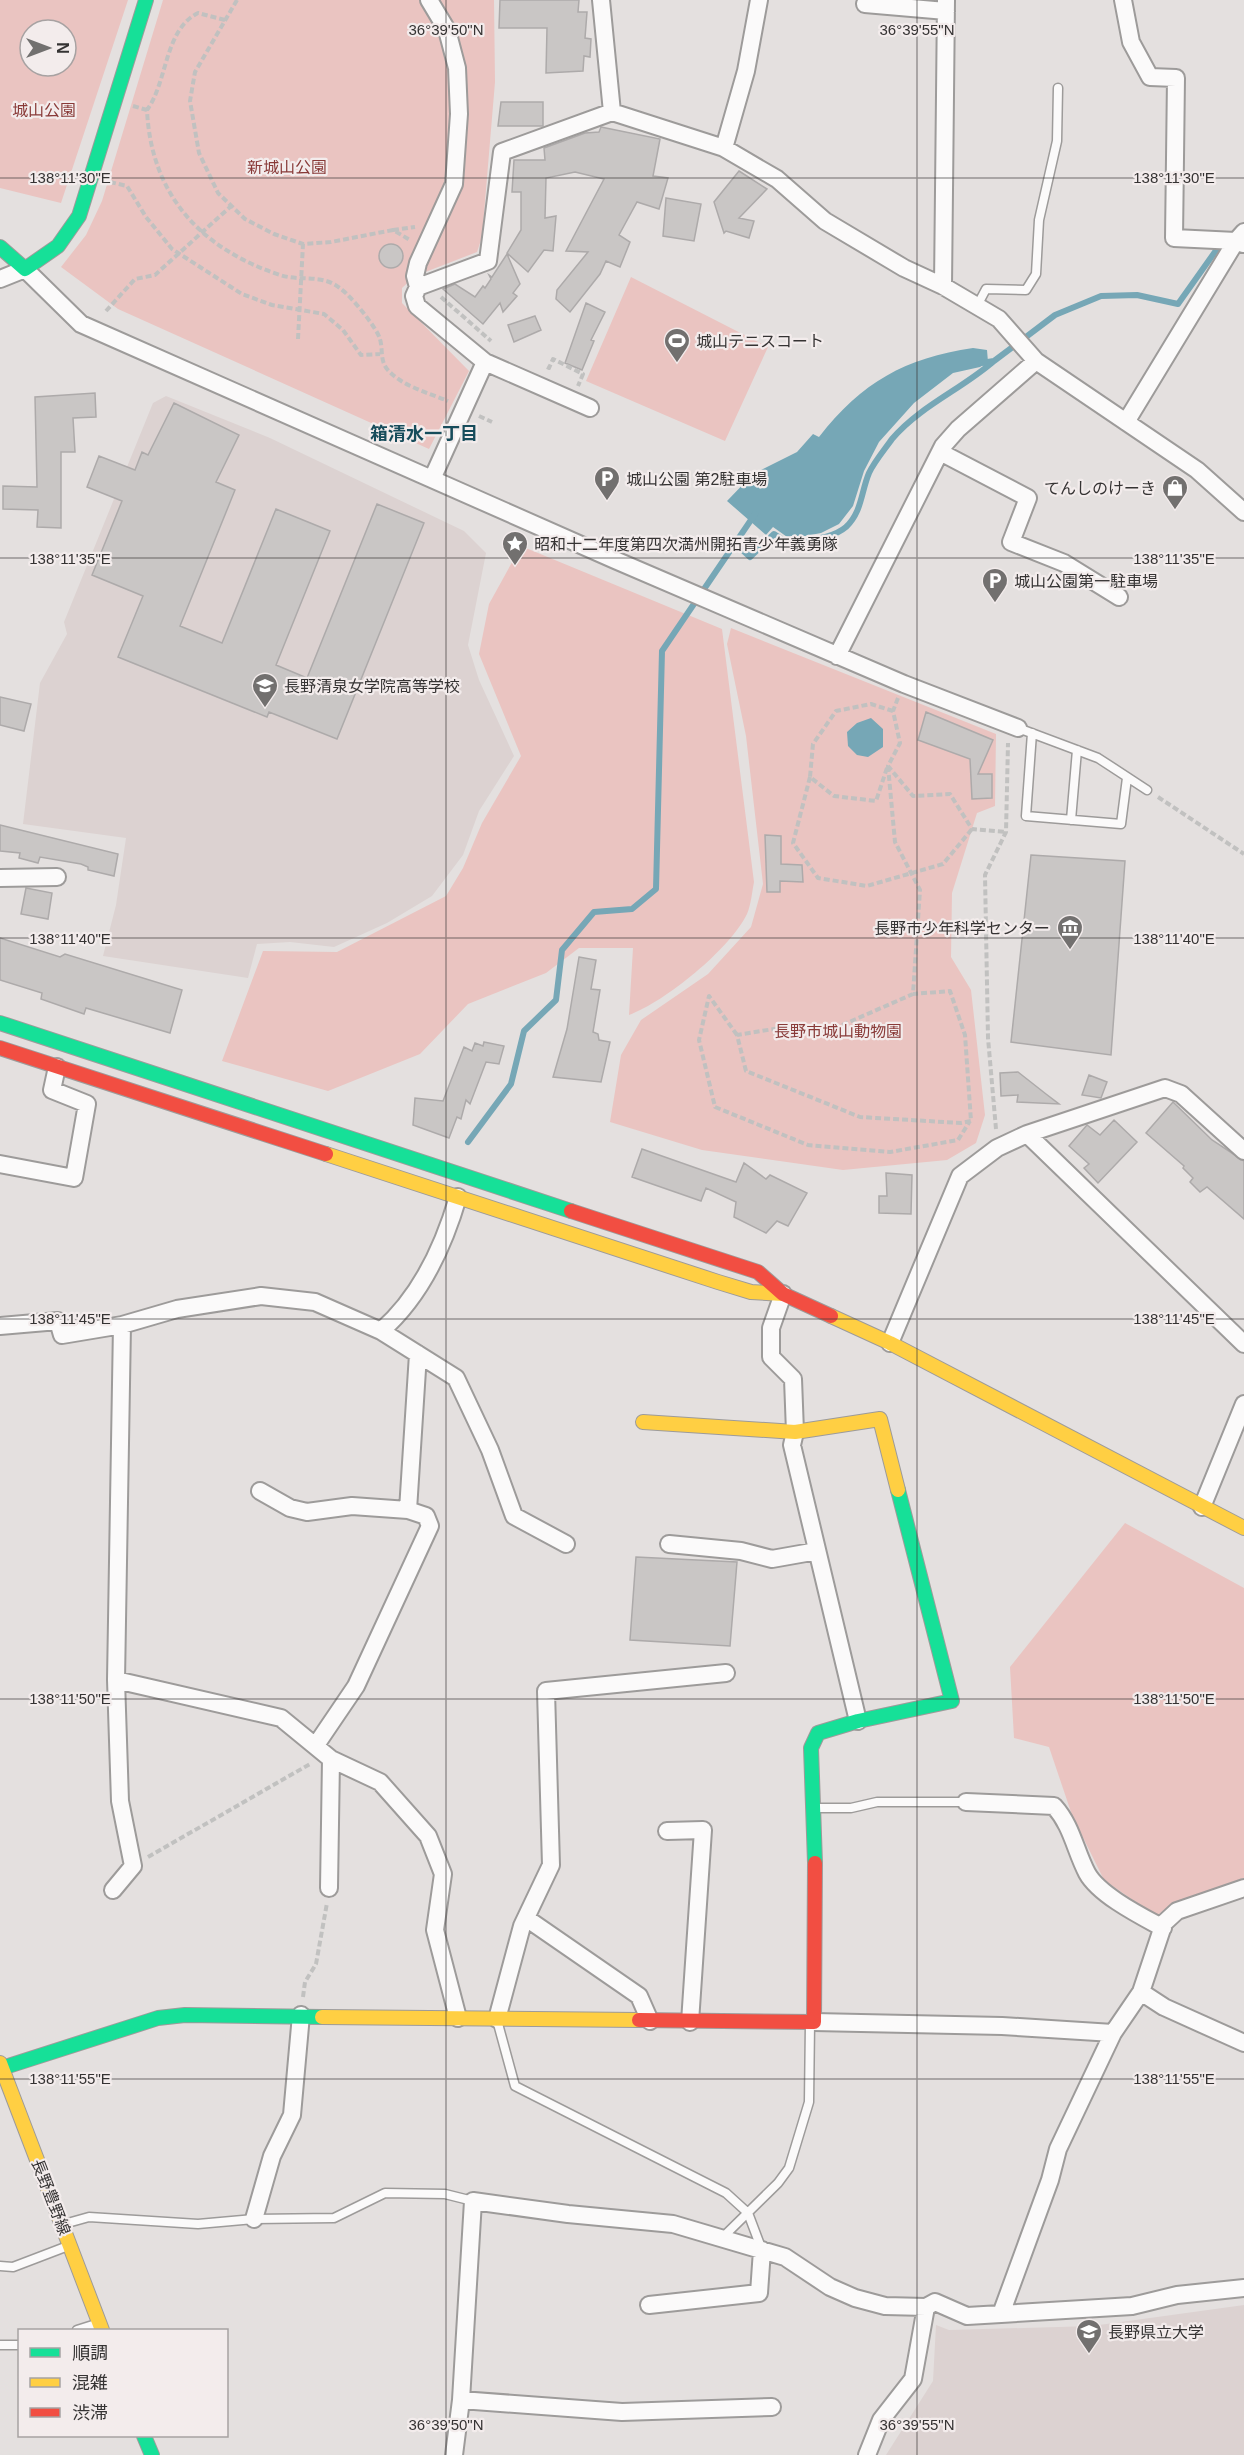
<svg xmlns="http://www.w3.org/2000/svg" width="1244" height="2455" font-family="Helvetica,'Noto Sans JP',sans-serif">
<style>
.built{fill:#dcd2d1}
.green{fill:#eac4c1;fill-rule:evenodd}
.water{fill:#76a7b6}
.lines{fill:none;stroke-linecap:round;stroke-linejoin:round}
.stream{stroke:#76a7b6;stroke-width:6}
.building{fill:#c9c6c5;stroke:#adaaaa;stroke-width:1.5}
.lane-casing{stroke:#9d9b9a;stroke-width:11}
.street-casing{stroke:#9d9b9a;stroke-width:20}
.fast-casing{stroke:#9d9b9a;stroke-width:16}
.slow-casing{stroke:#9d9b9a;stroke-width:16}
.jam-casing{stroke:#9d9b9a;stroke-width:16}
.path{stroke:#c1c1c0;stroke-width:4;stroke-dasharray:6 3;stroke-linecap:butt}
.lane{stroke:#fbfafa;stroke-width:8}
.street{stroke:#fbfafa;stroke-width:16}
.fast{stroke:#16e098;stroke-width:14}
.slow{stroke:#ffcf43;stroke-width:14}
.jam{stroke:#f24e42;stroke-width:14}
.ticks{fill:none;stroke:#353333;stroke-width:1.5;stroke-opacity:0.45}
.labels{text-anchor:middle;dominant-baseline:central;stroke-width:4.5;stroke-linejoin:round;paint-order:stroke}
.park-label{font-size:16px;fill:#893a38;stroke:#f3ecec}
.poi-label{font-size:16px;fill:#353333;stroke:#f3ecec;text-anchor:start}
.street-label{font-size:16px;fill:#353333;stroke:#f3ecec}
.neighbourhood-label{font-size:18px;font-weight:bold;fill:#174c5b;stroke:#f3ecec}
.ticks-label{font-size:15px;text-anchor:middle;fill:#353333;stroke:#f3ecec;stroke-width:4.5;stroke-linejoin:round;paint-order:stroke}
</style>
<rect width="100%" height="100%" fill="#e4e0df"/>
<path class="built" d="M166 396 270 438 464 531 486 553 468 645 479 680 514 756 479 811 463 855 432 896 387 923 334 947 290 942 257 944 248 978 103 956 116 905 126 838 23 824 40 683 67 634 64 622 153 403Z
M1244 2305V2455H886L933 2381 936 2325 949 2330 1092 2326Z"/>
<path class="green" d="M0 0H128L61 203 0 188ZM30 30H66V66H30Z
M163 0H494L495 82 482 237 477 252 415 276 402 288V303L469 371 429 449 118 309 61 267 86 235 102 201Z
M631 277 768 347 725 441 586 381Z
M521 546 722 629 754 882C752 892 751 905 747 914 730 949 665 1002 629 1015L633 948H579L546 973 468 1004 420 1054 328 1091 222 1061 263 951 337 952 446 896 463 868 482 823 521 756 479 654 489 604Z
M731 628 996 734 995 806 977 813 952 893 951 957 971 990 985 1115 976 1143 947 1160 843 1170 702 1150 610 1122 621 1055 641 1020 708 974 751 927 763 884 746 736 727 644Z
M1125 1523 1244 1588V1878L1175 1902 1156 1916 1104 1880 1072 1815 1049 1747 1014 1738 1010 1667Z"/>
<path class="water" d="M973 348 987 350 988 362 980 367 953 373 914 403 879 442 864 471 853 506 839 524 821 533 790 539 773 527 766 535 727 501 753 474 797 452 813 434 819 437C862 382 905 358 973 348Z
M871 718 883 729V747L868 757 857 755 848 746 847 732 857 723Z"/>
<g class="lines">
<path class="stream" d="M981 363 994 361 1055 315 1101 296 1137 295 1178 304 1217 249
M735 543 750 557 774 534 789 544C807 540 832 539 846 527 862 512 861 492 869 473 874 462 885 449 892 439 920 406 962 389 994 361
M468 1142 511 1084 524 1031 556 1000 562 950 594 912 632 909 656 889 662 651 755 514"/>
</g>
<path class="building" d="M500 0H579L578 12H587L585 38 591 39 590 57 584 56 583 71 546 73 547 28H499Z
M501 102H543V126H498Z
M601 127 660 139 653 176 668 178 659 209 637 202 619 235 630 242 620 267 606 261 600 274 570 312 556 299 557 290 588 252 566 251 604 179 575 172 546 178 545 218 556 216 553 251 544 250 528 272 507 253 521 230V192H512L514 160H545L544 148 585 133 599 132Z
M739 171 767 189 739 218 754 221 749 238 726 231 724 233 714 202Z
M666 198 701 204 694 241 663 236Z
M379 256a12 12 0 1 1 24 0a12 12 0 1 1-24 0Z
M507 254 520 284 513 293 517 296 503 312 500 303 483 324 443 289 455 284 475 297 483 286 485 288 491 279 489 275 492 277Z
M586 303 605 312 591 340 594 341 582 370 565 363Z
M535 316 541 330 514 342 508 325Z
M95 393 96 417 73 418 75 452H61V528L37 527 38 510 3 509V486L37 487 35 397Z
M174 403 239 435 216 482 235 490 180 626 222 643 276 509 330 531 276 665 307 678 377 504 424 523 337 739 269 712 267 717 118 657 143 596 92 575 122 501 87 487 99 456 135 470 142 452 148 455Z
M0 697 31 704 24 731 0 725Z
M926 712 993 740 978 774H992V798L972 799 970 759 918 740Z
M0 825 118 854 114 876 88 870V867L81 864 40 857 38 863 19 858 20 853 0 851Z
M765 835 781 836V864L802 865 803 882 780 881V892H767Z
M1031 855 1125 861 1111 1055 1011 1042Z
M26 888 52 893 48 919 21 914Z
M0 938 60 957 65 954 182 990 170 1033 86 1008 84 1014 41 999 42 993 0 980Z
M579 957 596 960 591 989 600 990 593 1032 598 1034 599 1040 610 1042 601 1082 553 1077 567 1029Z
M484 1042 504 1046 499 1064 486 1062 470 1104 466 1100 461 1119 457 1117 449 1138 413 1125 415 1098 443 1101 464 1047 472 1051 475 1043 483 1046Z
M1018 1072 1046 1094 1059 1104 1017 1102 1018 1095 1001 1096 1000 1073Z
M1089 1075 1107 1082 1101 1098 1082 1095Z
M1173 1102 1212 1140 1244 1161V1219L1207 1187 1200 1192 1190 1182 1193 1178 1183 1168 1184 1166 1146 1133Z
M1114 1120 1137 1142 1098 1183 1084 1168 1089 1164 1069 1146 1087 1125 1100 1135Z
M642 1149 736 1182 744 1163 766 1179 770 1175 807 1193 788 1226 777 1221 766 1233 734 1217 736 1202 706 1188 701 1201 632 1177Z
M886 1173 912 1175 911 1214 879 1213V1196H887Z
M636 1557 737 1562 730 1646 630 1640Z"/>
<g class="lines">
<defs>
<path id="lane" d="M977 306 986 289 1026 290 1036 274 1039 220 1057 141 1058 88
M1018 728 1098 758 1147 790
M1032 733 1026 816 1121 824 1127 778
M1071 820 1077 750
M816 1808H851L877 1802H966
M497 2020 515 2086 726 2193 748 2213 762 2250
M64 2224 89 2217 198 2224 254 2219 334 2218 385 2193 445 2194 473 2201
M722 2238 778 2183 789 2168 809 2102 810 2023
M0 2266 13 2267 68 2246
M77 2330 96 2324
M0 2345H20"/>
<path id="street" d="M601 0 612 112 724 148 777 179 825 221 904 268 943 286 999 319 1036 361 1197 470 1244 512
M1123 0 1131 42 1150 77 1176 78 1174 238 1236 241 1244 232
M865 4 946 11
M724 148 746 71 759 0
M0 279 25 269 81 324 615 560 904 684 1018 728
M943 286 946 0
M418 287 415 276 418 263 454 184 459 114 457 68 447 30 429 0
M485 362 590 408
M1126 422 1236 241 1243 244
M940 452 1028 498 1011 542 1064 563 1119 597
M432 479 485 362 417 306 414 296 418 287 488 261 502 152 612 112
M837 656 943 446 958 429 1036 361
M0 878 57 877
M1027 1134 1244 1344
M0 1164 74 1178 87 1104 52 1090 57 1067
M783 1294 771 1328V1357L793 1379 795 1432 792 1445 858 1721
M0 1326 58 1321 62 1335 122 1325 177 1309 261 1296 315 1302 381 1331 456 1378 490 1450 514 1516 566 1544
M381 1331C420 1297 444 1245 458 1197
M890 1343 960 1176 997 1148 1027 1134 1165 1088 1181 1094 1244 1151
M260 1491 290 1508 307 1512 352 1506 408 1510 426 1516 430 1526 356 1686 316 1745
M1202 1507 1244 1404
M408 1510 418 1354
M669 1544 741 1551 772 1559 817 1551
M116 1680 281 1718 331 1759 380 1782 428 1836 443 1874 435 1930 458 2018
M966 1802 1054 1806C1072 1826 1075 1850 1087 1873 1099 1895 1141 1916 1163 1928
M667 1831 703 1830 690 2022
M329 1888 331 1759
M113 1890 133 1866 120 1801 116 1680 122 1325
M526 1918 639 1996 650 2021
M1141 1992 1164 2007 1244 2043
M497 2019 522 1926 551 1865 546 1691 726 1673
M814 2022 1002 2026 1113 2033 1058 2149 1050 2180 1001 2314 967 2316 935 2302 926 2307 913 2379 881 2420 867 2455
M1113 2033 1141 1992 1164 1923 1177 1911 1244 1888
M254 2219 272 2156 292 2115 301 2015
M649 2305 759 2293 762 2250
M1001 2314 1132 2306 1177 2295 1244 2288
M461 2400 622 2412 772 2407
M454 2455 461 2400 473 2201 568 2214 673 2224 785 2257 830 2287 855 2298 885 2306 926 2307"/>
<path id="fast" d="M0 247 25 269 58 246 79 216 146 0
M0 1023 571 1211
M815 1863 811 1748 818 1733 858 1721 952 1701 898 1490
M2 2068 158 2018 185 2015 322 2017
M144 2436 152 2455"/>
<path id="slow" d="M326 1154 718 1282 751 1292 783 1294
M831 1316 890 1343 1244 1528
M643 1422 795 1432 880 1419 898 1490
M322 2017 639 2020
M0 2063 102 2330"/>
<path id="jam" d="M0 1048 326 1154
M571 1211 758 1272 783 1294 831 1316
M639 2020 814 2022 815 1863"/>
</defs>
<use href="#lane" class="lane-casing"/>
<use href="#street" class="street-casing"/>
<use href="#fast" class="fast-casing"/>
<use href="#slow" class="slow-casing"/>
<use href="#jam" class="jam-casing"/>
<path class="path" d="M237 0 195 72 190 101 199 153 218 193 245 219 274 234 303 244 331 242 393 230 410 240
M225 20 198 13C164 30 168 81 147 110 151 195 201 249 280 275 302 282 322 273 341 289 351 296 377 328 380 339 383 350 380 360 387 369 401 386 429 393 448 401
M133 106 147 110
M110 182 127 186 146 217 172 249 242 294 272 305 324 314 343 330 361 355 380 354
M393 230 415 227
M441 297 491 341
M106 311 135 279 155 275 230 207
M298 339 303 244
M547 367 549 368 553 359 583 374 578 386
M479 416 492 422
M898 698 893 711 900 743 888 766 913 796 950 794 972 829 1006 832
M888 766 895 842 920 890 913 994 831 1030 780 1028 737 1035 746 1071 860 1117 961 1123 971 1121 965 1035 950 991 913 994
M887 768 876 801 834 796 810 777 813 744 836 711 871 704 893 711
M810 777 793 843 818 878 867 886 943 864 972 829
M1158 797 1244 854
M737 1035 709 996 699 1040 715 1107 808 1145 890 1152 958 1140 970 1121
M996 1129 988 1038 985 875 1006 832 1008 743
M148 1857 310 1764
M303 1997 305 1982 316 1964 327 1903"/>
<use href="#lane" class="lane"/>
<use href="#street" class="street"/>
<use href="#fast" class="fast"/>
<use href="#slow" class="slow"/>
<use href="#jam" class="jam"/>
</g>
<path class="ticks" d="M446 0V2455M917 0V2455M0 178H1244M0 558H1244M0 938H1244M0 1319H1244M0 1699H1244M0 2079H1244"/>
<defs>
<symbol id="stadium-pin" viewBox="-11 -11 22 30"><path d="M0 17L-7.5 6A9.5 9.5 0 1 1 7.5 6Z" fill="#72706f" stroke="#f3ecec"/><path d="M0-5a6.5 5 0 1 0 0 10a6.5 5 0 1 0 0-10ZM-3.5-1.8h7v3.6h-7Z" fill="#fff"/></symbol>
<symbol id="parking-pin" viewBox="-11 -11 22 30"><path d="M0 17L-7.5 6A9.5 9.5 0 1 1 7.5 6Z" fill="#72706f" stroke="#f3ecec"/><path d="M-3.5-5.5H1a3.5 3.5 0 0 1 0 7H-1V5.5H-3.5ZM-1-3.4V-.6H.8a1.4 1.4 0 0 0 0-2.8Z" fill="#fff"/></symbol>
<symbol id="shop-pin" viewBox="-11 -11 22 30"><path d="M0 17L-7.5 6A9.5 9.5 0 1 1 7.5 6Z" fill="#72706f" stroke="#f3ecec"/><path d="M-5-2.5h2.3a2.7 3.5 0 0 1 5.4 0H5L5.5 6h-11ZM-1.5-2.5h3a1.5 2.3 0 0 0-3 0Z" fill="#fff"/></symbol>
<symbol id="sight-pin" viewBox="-11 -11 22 30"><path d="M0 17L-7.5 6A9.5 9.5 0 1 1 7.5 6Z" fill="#72706f" stroke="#f3ecec"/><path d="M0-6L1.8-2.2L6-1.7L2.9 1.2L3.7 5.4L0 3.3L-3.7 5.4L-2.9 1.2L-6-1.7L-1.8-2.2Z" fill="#fff"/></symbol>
<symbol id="school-pin" viewBox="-11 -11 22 30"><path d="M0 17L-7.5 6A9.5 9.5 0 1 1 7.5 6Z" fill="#72706f" stroke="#f3ecec"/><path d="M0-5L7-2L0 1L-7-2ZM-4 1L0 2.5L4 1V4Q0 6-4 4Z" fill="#fff"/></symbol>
<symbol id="museum-pin" viewBox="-11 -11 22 30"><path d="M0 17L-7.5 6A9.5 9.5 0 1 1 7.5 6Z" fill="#72706f" stroke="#f3ecec"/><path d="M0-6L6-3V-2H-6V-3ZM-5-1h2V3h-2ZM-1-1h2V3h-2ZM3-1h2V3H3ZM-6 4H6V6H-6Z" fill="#fff"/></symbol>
</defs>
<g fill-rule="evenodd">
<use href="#stadium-pin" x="662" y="326" width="30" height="40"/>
<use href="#parking-pin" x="592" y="464" width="30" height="40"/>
<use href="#shop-pin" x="1160" y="473" width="30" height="40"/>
<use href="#sight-pin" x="500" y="529" width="30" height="40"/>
<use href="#parking-pin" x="980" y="566" width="30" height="40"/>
<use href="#school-pin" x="250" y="671" width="30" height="40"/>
<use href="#museum-pin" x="1055" y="913" width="30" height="40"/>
<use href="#school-pin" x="1074" y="2317" width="30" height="40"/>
</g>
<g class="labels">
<g class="park-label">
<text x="44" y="110">城山公園</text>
<text x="287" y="167">新城山公園</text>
<text x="838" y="1031">長野市城山動物園</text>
</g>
<g class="poi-label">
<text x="696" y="341">城山テニスコート</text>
<text x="626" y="479">城山公園 第2駐車場</text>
<text x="1156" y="488" text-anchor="end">てんしのけーき</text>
<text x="534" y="544">昭和十二年度第四次満州開拓青少年義勇隊</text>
<text x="1014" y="581">城山公園第一駐車場</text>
<text x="284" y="686">長野清泉女学院高等学校</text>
<text x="1050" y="928" text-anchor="end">長野市少年科学センター</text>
<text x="1108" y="2332">長野県立大学</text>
</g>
<g class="street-label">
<text transform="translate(51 2197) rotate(69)">長野豊野線</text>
</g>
<g class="neighbourhood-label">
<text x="424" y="434">箱清水一丁目</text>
</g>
</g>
<g class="ticks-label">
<text x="446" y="35">36°39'50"N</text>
<text x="917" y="35">36°39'55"N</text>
<text x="1174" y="183">138°11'30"E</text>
<text x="70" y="183">138°11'30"E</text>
<text x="70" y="564">138°11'35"E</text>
<text x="1174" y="564">138°11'35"E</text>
<text x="70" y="944">138°11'40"E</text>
<text x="1174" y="944">138°11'40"E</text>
<text x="1174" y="1324">138°11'45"E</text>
<text x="70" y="1324">138°11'45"E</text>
<text x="70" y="1704">138°11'50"E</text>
<text x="1174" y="1704">138°11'50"E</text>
<text x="1174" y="2084">138°11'55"E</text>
<text x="70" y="2084">138°11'55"E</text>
<text x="446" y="2430">36°39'50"N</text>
<text x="917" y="2430">36°39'55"N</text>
</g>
<rect x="18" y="2329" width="210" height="108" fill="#f3ecec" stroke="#a7a2a2" stroke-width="1.5"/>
<rect x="30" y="2348" width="30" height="9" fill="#16e098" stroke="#a7a2a2" stroke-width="1.5"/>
<text x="72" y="2359" font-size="18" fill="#353333">順調</text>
<rect x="30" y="2378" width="30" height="9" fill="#ffcf43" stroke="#a7a2a2" stroke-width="1.5"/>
<text x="72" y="2389" font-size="18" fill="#353333">混雑</text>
<rect x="30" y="2408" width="30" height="9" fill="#f24e42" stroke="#a7a2a2" stroke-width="1.5"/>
<text x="72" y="2419" font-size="18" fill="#353333">渋滞</text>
<g transform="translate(48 48) rotate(90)"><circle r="28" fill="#f3ecec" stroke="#a7a2a2" stroke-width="1.5"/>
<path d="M0-4.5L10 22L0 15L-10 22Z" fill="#72706f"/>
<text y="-9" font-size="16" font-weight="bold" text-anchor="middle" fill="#353333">N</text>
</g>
</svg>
